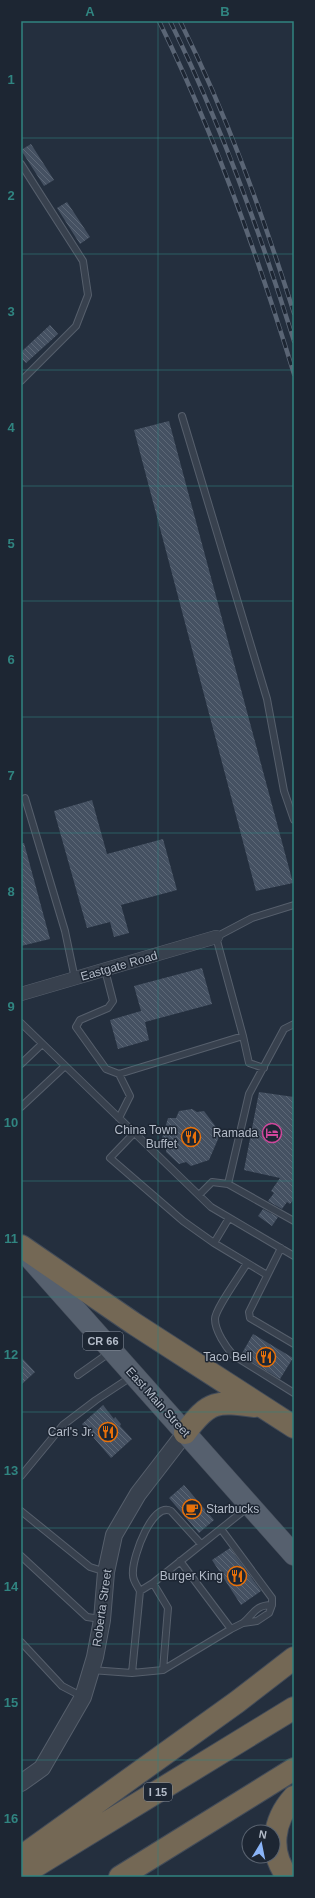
<svg xmlns="http://www.w3.org/2000/svg" width="315" height="1898" font-family="Arial,sans-serif">
<style>
.building{fill:url(#building-back-hatch)}
.lines{fill:none;stroke-linecap:round;stroke-linejoin:round}
.service-casing{stroke:#565f6c;stroke-width:8}
.minor-casing{stroke:#565f6c;stroke-width:14}
.tertiary-casing{stroke:#565f6c;stroke-width:18}
.primary-casing{stroke:#414a57;stroke-width:22}
.motorway-casing{stroke:#434c59;stroke-width:24}
.service{stroke:#38414e;stroke-width:6}
.minor{stroke:#38414e;stroke-width:13}
.tertiary{stroke:#38414e;stroke-width:16}
.primary{stroke:#56606e;stroke-width:21}
.motorway{stroke:#746855;stroke-width:22}
.rail-casing{stroke:#5a6575;stroke-width:4.5}
.rail{stroke:#1d2633;stroke-width:3;stroke-dasharray:9;stroke-linecap:butt}
.grid{fill:none;stroke:#308480;stroke-width:1;stroke-opacity:0.55}
.labels{text-anchor:middle;dominant-baseline:central;stroke-width:3;stroke-linejoin:round;paint-order:stroke}
.shield{fill:#1d2633;stroke:#878f9c;stroke-width:1}
.shield-label{font-size:11px;font-weight:bold;fill:#b4bcc9}
.street-label{font-size:12px;fill:#b4bcc9;stroke:#1d2633}
.poi-label{font-size:12px;fill:#b4bcc9;stroke:#1d2633;text-anchor:end}
.neatline{fill:none;stroke:#308480;stroke-width:1.5}
.grid-label{font-size:13px;text-anchor:middle;font-weight:bold;fill:#308480}
</style>
<defs>
<pattern id="building-back-hatch" width="6" height="6" patternUnits="userSpaceOnUse"><rect width="6" height="6" fill="#455162"/><path d="M-1 5l2 2M0 0l6 6M5-1l2 2" fill="none" stroke="#5d6877"/></pattern>
</defs>
<rect width="100%" height="100%" fill="#242f3e"/>
<path class="building" d="M31 144 54 180 44 186 21 150Z
M67 202 90 237 80 244 57 208Z
M50 325 58 334 26 363 21 358V352Z
M169 421 293 883 256 891 134 430Z
M92 800 107 854 163 839 177 890 121 905 129 933 114 937 110 922 87 928 54 811Z
M21 843H24L50 939 21 946Z
M202 968 212 1004 145 1022 149 1040 118 1049 110 1020 141 1011 134 986Z
M259 1092 294 1097V1199L290 1204 287 1202 282 1209 268 1201 274 1193 271 1191 280 1178 244 1170Z
M192 1109 197 1112 204 1111 216 1127V1132L219 1137 209 1160 191 1166 186 1162 179 1164 166 1152 167 1144 162 1138 168 1118H176L179 1111Z
M263 1209 278 1217 272 1226 258 1216Z
M253 1334 293 1358 280 1379 241 1355Z
M21 1357 35 1372 21 1385Z
M103 1405 114 1419 115 1417 121 1424 120 1426 132 1439 111 1458 82 1424Z
M184 1485 214 1520 199 1533 169 1498Z
M230 1548 261 1591 241 1605 212 1560Z"/>
<g class="lines">
<defs>
<path id="service" d="M21 164 83 261 88 295 76 326 21 381
M182 416 267 699 284 791 294 820
M25 798 65 931 75 979
M105 970 113 1001 108 1008 80 1020 76 1027 106 1069 119 1074 243 1036 249 1063 264 1068
M21 1023 211 1207 294 1256
M294 1024 284 1029 249 1094 228 1184 294 1221
M243 1036 216 937 252 918 294 905
M21 1064 42 1044
M21 1107 65 1066
M119 1118 130 1096 119 1074
M134 1133 110 1158 183 1221 214 1243
M199 1195 212 1182 228 1184
M229 1218 214 1243 267 1275
M281 1248 249 1312 250 1318 294 1344
M247 1263C241 1274 215 1309 215 1319 215 1331 226 1347 233 1355L294 1393
M78 1375 109 1353
M21 1476 63 1425 96 1400 131 1377
M21 1511 90 1567 106 1572
M221 1529 272 1598V1605
M21 1556 87 1617 101 1619
M153 1583 168 1608 163 1670
M140 1591 153 1583 247 1508
M231 1629C235 1627 239 1625 243 1623 254 1614 255 1605 272 1605L269 1613 257 1621 243 1623
M21 1642 62 1686 83 1697
M91 1670 132 1673 163 1670 231 1629 180 1561
M132 1673 140 1591C136 1584 132 1579 133 1571 133 1556 152 1502 171 1511L201 1544"/>
<path id="minor" d="M21 994 216 937"/>
<path id="tertiary" d="M21 1783 42 1768 83 1697 95 1657 102 1620 106 1572 114 1535 138 1494 185 1433"/>
<path id="primary" d="M27 1255 294 1555"/>
<path id="motorway" d="M21 1246 133 1323 294 1427
M185 1433C209 1400 217 1401 255 1406
M21 1857 237 1702 294 1658
M21 1875 294 1708
M120 1877 294 1769
M288 1877C268 1852 273 1820 294 1797"/>
</defs>
<use href="#service" class="service-casing"/>
<use href="#minor" class="minor-casing"/>
<use href="#tertiary" class="tertiary-casing"/>
<use href="#primary" class="primary-casing"/>
<use href="#motorway" class="motorway-casing"/>
<use href="#service" class="service"/>
<use href="#minor" class="minor"/>
<use href="#tertiary" class="tertiary"/>
<use href="#primary" class="primary"/>
<use href="#motorway" class="motorway"/>
<defs>
<path id="rail" d="M159 21C215 135 257 253 294 374
M170 21C221 124 260 232 294 341
M180 21C227 115 262 213 294 313"/>
</defs>
<use href="#rail" class="rail-casing"/>
<use href="#rail" class="rail"/>
</g>
<path class="grid" d="M158 21V1877M21 138H294M21 254H294M21 370H294M21 486H294M21 601H294M21 717H294M21 833H294M21 949H294M21 1065H294M21 1181H294M21 1297H294M21 1412H294M21 1528H294M21 1644H294M21 1760H294"/>
<defs>
<symbol id="hotel-ring" viewBox="-11 -11 22 22"><circle r="9.5" fill="#1d2633" stroke="#d1479c" stroke-width="1.5"/><path d="M-6-4.5h1.5V1H6V5H4.5V3h-9V5H-6ZM-4 0a1.8 1.8 0 1 1 3.6 0ZM.5 0V-2.5h3Q6-2.5 6 0Z" fill="#d1479c"/></symbol>
<symbol id="restaurant-ring" viewBox="-11 -11 22 22"><circle r="9.5" fill="#1d2633" stroke="#e8710a" stroke-width="1.5"/><path d="M-5-6h1v4h1v-4h1v4h1v-4h1v5L-1.5 .5V6h-2V.5L-5-1ZM5-6V6H3V1.5H1.5Q1.5-4 5-6Z" fill="#e8710a"/></symbol>
<symbol id="cafe-ring" viewBox="-11 -11 22 22"><circle r="9.5" fill="#1d2633" stroke="#e8710a" stroke-width="1.5"/><path d="M-5.5-4.5H6V0H3Q3 3.5 0 3.5H-2.5Q-5.5 3.5-5.5 0ZM3-3.2v2h1.7v-2ZM-6 4.5H4V6H-6Z" fill="#e8710a"/></symbol>
</defs>
<g fill-rule="evenodd">
<use href="#hotel-ring" x="261" y="1122" width="22" height="22"/>
<use href="#restaurant-ring" x="180" y="1126" width="22" height="22"/>
<use href="#restaurant-ring" x="255" y="1346" width="22" height="22"/>
<use href="#restaurant-ring" x="97" y="1421" width="22" height="22"/>
<use href="#cafe-ring" x="181" y="1498" width="22" height="22"/>
<use href="#restaurant-ring" x="226" y="1565" width="22" height="22"/>
</g>
<g class="labels">
<g class="shield">
<rect x="83" y="1332" width="40" height="18" rx="3"/>
<rect x="144" y="1783" width="28" height="18" rx="3"/>
</g>
<g class="shield-label">
<text x="103" y="1341">CR 66</text>
<text x="158" y="1792">I 15</text>
</g>
<g class="street-label">
<text transform="translate(119 966) rotate(-16)">Eastgate Road</text>
<text transform="translate(158 1402) rotate(48)">East Main Street</text>
<text transform="translate(102 1608) rotate(-82)">Roberta Street</text>
</g>
<g class="poi-label">
<text x="177" y="1130">China Town<tspan x="177" dy="14">Buffet</tspan></text>
<text x="258" y="1133">Ramada</text>
<text x="252" y="1357">Taco Bell</text>
<text x="94" y="1432">Carl's Jr.</text>
<text x="206" y="1509" text-anchor="start">Starbucks</text>
<text x="223" y="1576">Burger King</text>
</g>
</g>
<rect width="315" height="1898" fill="none" stroke="#1d2633" stroke-width="44"/>
<g transform="translate(261 1844) rotate(10)"><circle r="19" fill="#1d2633" stroke="#59626f"/>
<path d="M0-3L7 15L0 10L-7 15Z" fill="#8ab4f8"/>
<text y="-6" font-size="11" font-weight="bold" text-anchor="middle" fill="#b4bcc9">N</text>
</g>
<rect x="22" y="22" width="271" height="1854" class="neatline"/>
<g class="grid-label">
<text x="90" y="16">A</text>
<text x="225" y="16">B</text>
<text x="11" y="84">1</text>
<text x="11" y="200">2</text>
<text x="11" y="316">3</text>
<text x="11" y="432">4</text>
<text x="11" y="548">5</text>
<text x="11" y="664">6</text>
<text x="11" y="780">7</text>
<text x="11" y="896">8</text>
<text x="11" y="1011">9</text>
<text x="11" y="1127">10</text>
<text x="11" y="1243">11</text>
<text x="11" y="1359">12</text>
<text x="11" y="1475">13</text>
<text x="11" y="1591">14</text>
<text x="11" y="1707">15</text>
<text x="11" y="1823">16</text>
</g>
</svg>
